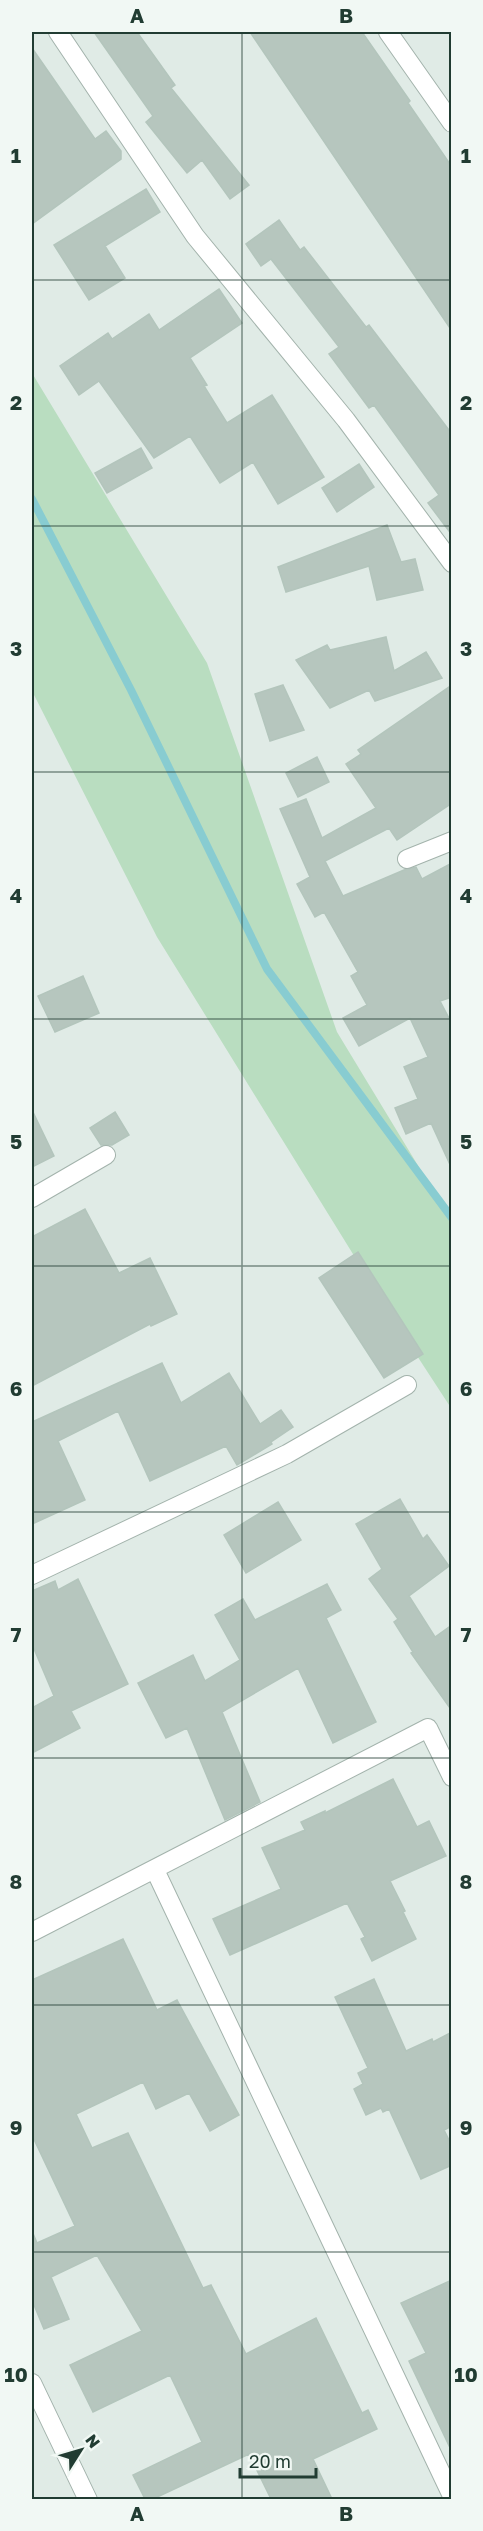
<svg xmlns="http://www.w3.org/2000/svg" width="483" height="2531" font-family="'Golos Text',sans-serif">
<style>
.green{fill:#b9ddc0}
.lines{fill:none;stroke-linecap:round;stroke-linejoin:round}
.stream{stroke:#88ccd1;stroke-width:8}
.building{fill:#b6c6be;stroke:#b3c5bc;stroke-width:1.5}
.minor-casing{stroke:#a3b3ac;stroke-width:20}
.minor{stroke:#fff;stroke-width:18}
.grid{fill:none;stroke:#213c32;stroke-width:1.5;stroke-opacity:0.55}
.neatline{fill:none;stroke:#213c32;stroke-width:2}
.grid-label{font-size:20px;text-anchor:middle;font-weight:bold;fill:#213c32}
</style>
<rect width="100%" height="100%" fill="#e0ebe6"/>
<path class="green" d="M32 373 207 663 337 1032 451 1220V1408L395 1322 157 937 32 691Z"/>
<g class="lines">
<path class="stream" d="M32 499 131 690 267 969 452 1218"/>
</g>
<path class="building" d="M94 32H137L175 85 171 88 249 185 230 199 202 160 187 173 146 122 153 116Z
M250 32H362L410 101 408 103 452 167V331Z
M32 48 95 139 106 131 121 151V159L32 224Z
M146 189 160 212 105 246 125 278 89 300 54 245Z
M279 220 300 250 304 247 366 327 369 325 452 434V535L428 503 439 495 374 405 369 408 329 354 339 347 271 259 261 266 246 244Z
M219 289 242 323 190 358 207 385 204 386 227 423 272 395 324 477 278 504 253 462 220 483 190 436 154 458 99 381 79 395 60 366 108 333 112 339 149 314 159 330Z
M141 448 152 468 107 493 95 473Z
M359 464 374 487 337 512 322 488Z
M387 525 401 562 415 559 423 590 377 600 369 566 286 592 278 567Z
M386 637 394 671 426 652 442 678 375 701 369 690 330 708 296 660 327 645 330 650Z
M283 685 304 730 270 741 255 694Z
M452 685V803L397 840 389 828 325 861 343 896 404 870 416 867 422 879 452 863V997L440 1001 452 1024V1169L431 1123 406 1134 395 1108 418 1099 404 1067 428 1057 410 1018 359 1046 343 1018 367 1005 351 976 358 972 324 912 315 917 297 884 310 877 280 809 306 799 322 838 376 808 346 764 361 754 358 750Z
M317 757 329 782 298 797 286 773Z
M83 976 99 1013 55 1032 38 996Z
M32 1110 54 1156 32 1167Z
M115 1112 129 1135 112 1145H101L90 1128Z
M85 1209 119 1273 150 1258 177 1314 151 1326 150 1324 32 1386V1237Z
M358 1252 423 1354 384 1378 319 1278Z
M162 1363 181 1403 229 1373 260 1424 281 1410 293 1427 271 1442 272 1444 237 1465 226 1446 150 1481 118 1411 58 1441 85 1500 32 1524V1422Z
M400 1499 423 1539 427 1535 449 1566 409 1596 435 1637 452 1625V1711L411 1653 413 1652 394 1622 398 1619 369 1579 382 1569 356 1524Z
M278 1502 301 1540 246 1573 224 1535Z
M78 1579 128 1684 71 1711 80 1728 32 1753V1708L54 1696 32 1644V1591L55 1581 58 1590Z
M327 1584 341 1610 326 1618 376 1722 333 1743 298 1668 222 1712 260 1802 225 1820 187 1728 166 1738 138 1683 193 1655 205 1681 240 1660 215 1615 243 1599 255 1620Z
M393 1779 417 1827 429 1821 446 1856 390 1881 405 1911 403 1912 416 1939 372 1961 361 1939 365 1937 347 1903 230 1955 213 1919 281 1889 262 1848 305 1830 301 1822 325 1811V1813Z
M123 1939 157 2010 177 2000 239 2115 210 2131 189 2093 156 2109 143 2082 76 2114 92 2148 128 2133 203 2288 211 2285 246 2354 316 2318 362 2413 368 2410 377 2429 313 2459 332 2499H271L249 2454 153 2499H145L133 2475 202 2442 170 2375 93 2412 70 2365 142 2331 97 2255 51 2277 69 2319 44 2329 32 2300V2231L37 2243 75 2226 32 2135V1980Z
M374 1979 406 2051 432 2039 433 2042 452 2032V2126L444 2130 452 2146V2165L421 2179 389 2109 383 2112 381 2108 366 2115 354 2089 363 2084 358 2073 368 2068 335 1997Z
M452 2280V2452L409 2361 426 2353 401 2303Z"/>
<g class="lines">
<defs>
<path id="minor" d="M58 32 195 236 346 420 452 563
M388 32 452 123
M407 859 452 841
M32 1198 106 1155
M32 1575 287 1454 407 1385
M155 1870 452 2496
M32 1932 428 1728 452 1777
M32 2383 88 2500"/>
</defs>
<use href="#minor" class="minor-casing"/>
<use href="#minor" class="minor"/>
</g>
<path class="grid" d="M242 32V2500M32 280H452M32 526H452M32 772H452M32 1019H452M32 1266H452M32 1512H452M32 1758H452M32 2005H452M32 2252H452"/>
<rect width="483" height="2531" fill="none" stroke="#f1f8f4" stroke-width="66"/>
<g transform="translate(81 2450) rotate(53)" stroke="#f1f8f4" stroke-width="4.5" paint-order="stroke">
<path d="M0-4.5L10 22L0 15L-10 22Z" fill="#213c32"/>
<text y="-9" font-size="16" font-weight="bold" text-anchor="middle" fill="#213c32">N</text>
</g>
<path d="M240 2468v9h76v-9" fill="none" stroke="#213c32" stroke-width="3"/>
<text x="249" y="2468" font-size="18" fill="#213c32" stroke="#f1f8f4" stroke-width="4.5" paint-order="stroke">20 m</text>
<rect x="33" y="33" width="417" height="2465" class="neatline"/>
<g class="grid-label">
<text x="137" y="23">A</text>
<text x="346" y="23">B</text>
<text x="16" y="163">1</text>
<text x="466" y="163">1</text>
<text x="16" y="410">2</text>
<text x="466" y="410">2</text>
<text x="16" y="656">3</text>
<text x="466" y="656">3</text>
<text x="16" y="903">4</text>
<text x="466" y="903">4</text>
<text x="16" y="1149">5</text>
<text x="466" y="1149">5</text>
<text x="16" y="1396">6</text>
<text x="466" y="1396">6</text>
<text x="16" y="1642">7</text>
<text x="466" y="1642">7</text>
<text x="16" y="1889">8</text>
<text x="466" y="1889">8</text>
<text x="16" y="2135">9</text>
<text x="466" y="2135">9</text>
<text x="16" y="2382">10</text>
<text x="466" y="2382">10</text>
<text x="137" y="2521">A</text>
<text x="346" y="2521">B</text>
</g>
</svg>
